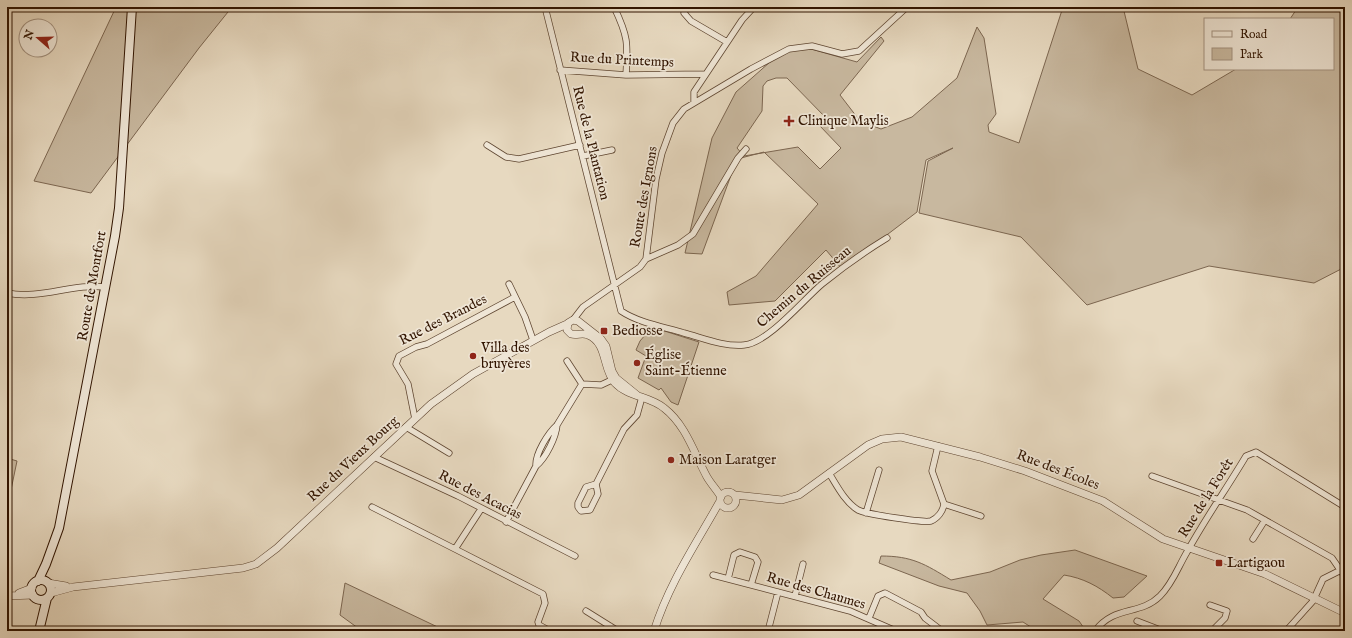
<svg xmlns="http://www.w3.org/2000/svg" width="1352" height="638" font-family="'IM FELL English',serif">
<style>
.green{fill:#c8b89f;stroke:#7c6650;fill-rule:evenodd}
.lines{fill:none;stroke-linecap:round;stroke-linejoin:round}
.minor-casing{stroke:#5e4530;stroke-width:7}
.tertiary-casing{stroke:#5e4530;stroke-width:8}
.secondary-casing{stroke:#311400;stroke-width:10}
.minor{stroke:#efe6d6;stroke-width:5.5}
.tertiary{stroke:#efe6d6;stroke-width:7}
.secondary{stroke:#efe6d6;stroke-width:8}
.poi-dot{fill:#8f2418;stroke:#efe6d6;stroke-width:1.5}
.labels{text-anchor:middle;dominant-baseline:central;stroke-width:3.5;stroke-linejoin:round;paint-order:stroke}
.street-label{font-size:14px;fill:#311400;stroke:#efe6d6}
.poi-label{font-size:14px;fill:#311400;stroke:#efe6d6;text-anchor:start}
</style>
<rect width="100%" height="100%" fill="#e7d9c0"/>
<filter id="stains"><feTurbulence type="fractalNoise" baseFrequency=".005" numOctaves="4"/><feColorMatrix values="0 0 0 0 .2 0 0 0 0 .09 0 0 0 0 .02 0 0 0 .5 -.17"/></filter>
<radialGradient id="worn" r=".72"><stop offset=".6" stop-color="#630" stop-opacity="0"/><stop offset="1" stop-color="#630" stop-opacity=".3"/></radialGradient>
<path class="green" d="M116 7H232L199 48 91 193 34 181Z
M1063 7H1123L1138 69 1192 95 1236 69H1333V19H1290L1298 7H1345V267L1314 283 1209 266 1087 305 1021 237 919 213 928 161 953 148 926 160 917 212 842 269 826 250 775 301 729 305 727 292 756 276 818 204 764 152 737 159 702 254 685 253 712 138 736 92 770 62 789 50 811 49 857 62 881 37 884 41 840 95 860 121 881 129 912 117 957 78 977 27 984 38 996 114 988 125 989 132 1019 143ZM776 78H787L826 118 819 125 841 148 820 169 798 147 744 156 737 148 762 111 763 86 767 81Z
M652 327 699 342 678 405 671 402 661 388 659 390 638 378 646 356 636 350 640 341Z
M7 458 17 461 7 509Z
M1075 550 1147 576 1124 597 1113 598C1098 586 1083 578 1064 575L1043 599 1079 621 1086 631H1037L1023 622 987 625 980 611 967 593 939 586 879 563 881 556C912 556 925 564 951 580L990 572 1020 560 1041 555Z
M345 583 446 631H362L340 615Z"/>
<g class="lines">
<defs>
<path id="minor" d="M545 7 621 311C639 323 664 327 684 333 703 338 724 347 744 345 768 343 803 300 822 284 843 267 864 252 887 238
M614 7C628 36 628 43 626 75
M687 7 684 13 691 21 727 42
M560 70 626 75 705 74
M694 102V92L742 20 754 7
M487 145 506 157 519 159 580 145
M583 156 612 150
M646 259 678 245 693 234 738 158 746 149
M509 284 525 317 533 340
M7 293C40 300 73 283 106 287
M573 320 583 307 640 267 646 259 656 179 662 153 673 123 684 109 751 69 789 49 812 46 842 54 859 51 907 7
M567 361 582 384
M415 419 408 384 396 364 399 356 416 347 427 344 515 297
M406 427 449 453
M374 457 458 496 575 556
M536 466C535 454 548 433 557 425L582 384 601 385 616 378
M829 473C837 486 845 502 858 510 866 514 923 523 931 521 938 518 943 511 944 504L932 471 938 446
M1152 476 1247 510 1332 558 1345 577
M596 484 624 429 637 415 642 397
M596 484 598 494 590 510 581 511 578 507V503L586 487Z
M944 504 981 516
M372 507 455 549 481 509
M866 513 879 470
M506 522 536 466C546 458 556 437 557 425
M1253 539 1265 520
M455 549 543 594 545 603 538 622 539 625 550 631
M713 575 850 611 896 631
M728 579 734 555 740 552 755 557 758 562 751 585
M795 596 803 564
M1210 605 1227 611 1225 618 1212 631
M586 611 618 631
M869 618 878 596 885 593 921 612 925 618 942 631
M1137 621 1163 631
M606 631 610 626
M768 631 778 592
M1095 631C1114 605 1140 616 1160 596 1173 583 1178 567 1187 552 1205 519 1227 488 1246 456L1256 452 1345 507
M1286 631 1313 601 1323 579 1345 568"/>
<path id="tertiary" d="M637 395 616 378 612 371 606 346 601 339 578 321 573 320 568 323 567 330 571 334C577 336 582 332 588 335 608 343 602 369 615 383 628 397 650 396 664 408 686 425 694 453 707 477 711 484 717 490 721 497
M720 500a8 8 0 1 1 16 0a8 8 0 1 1-16 0Z
M735 495 782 500 799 495 868 445 882 439 901 437 980 457 1025 471 1103 501 1163 539 1265 574 1345 613
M48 583 66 586
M19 593 32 588
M51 593 73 587 243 568 256 564 277 548 431 404 473 374 549 332 567 324
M7 596 33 595
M654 631C669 583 696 544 720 501"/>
<path id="secondary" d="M31 590a10 10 0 1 1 20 0a10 10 0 1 1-20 0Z
M38 581 46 564 59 528 115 236 119 208 132 7
M39 631 47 598"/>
</defs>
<use href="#minor" class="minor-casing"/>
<use href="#tertiary" class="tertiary-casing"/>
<use href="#secondary" class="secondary-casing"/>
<use href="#minor" class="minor"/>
<use href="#tertiary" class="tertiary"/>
<use href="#secondary" class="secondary"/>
</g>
<g class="poi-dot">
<path d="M787 115h4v4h4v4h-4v4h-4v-4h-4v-4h4z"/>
<rect x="600" y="327" width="8" height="8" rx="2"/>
<circle cx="473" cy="356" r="4"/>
<circle cx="637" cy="363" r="4"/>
<circle cx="671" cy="460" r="4"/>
<rect x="1215" y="559" width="8" height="8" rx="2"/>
</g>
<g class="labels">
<g class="street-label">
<text transform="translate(622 60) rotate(3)">Rue du Printemps</text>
<text transform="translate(591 143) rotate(76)">Rue de la Plantation</text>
<text transform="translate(644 197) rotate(-80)">Route des Ignons</text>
<text transform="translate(92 286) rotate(-80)">Route de Montfort</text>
<text transform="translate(804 287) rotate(-40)">Chemin du Ruisseau</text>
<text transform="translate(443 320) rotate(-27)">Rue des Brandes</text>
<text transform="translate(353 459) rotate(-43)">Rue du Vieux Bourg</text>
<text transform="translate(1058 470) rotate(21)">Rue des Écoles</text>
<text transform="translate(480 495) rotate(27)">Rue des Acacias</text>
<text transform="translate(1206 498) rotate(-58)">Rue de la Forêt</text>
<text transform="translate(816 591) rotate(16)">Rue des Chaumes</text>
</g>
<g class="poi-label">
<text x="798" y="121">Clinique Maylis</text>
<text x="612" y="331">Bediosse</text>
<text x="481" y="348">Villa des<tspan x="481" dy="16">bruyères</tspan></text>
<text x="645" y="355">Église<tspan x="645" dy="16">Saint-Étienne</tspan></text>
<text x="679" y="460">Maison Laratger</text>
<text x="1227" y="563">Lartigaou</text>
</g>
</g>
<rect width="1352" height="638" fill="none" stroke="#e7d9c0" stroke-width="24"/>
<rect x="8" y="8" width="1336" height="622" fill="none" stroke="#311400" stroke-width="2"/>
<rect x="12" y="12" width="1328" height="614" fill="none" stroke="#311400"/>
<rect x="1204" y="18" width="130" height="52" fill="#efe6d6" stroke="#a39280"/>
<rect x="1212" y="31" width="20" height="6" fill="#efe6d6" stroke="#a39280"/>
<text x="1240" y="38" font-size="12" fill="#311400">Road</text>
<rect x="1212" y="48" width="20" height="12" fill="#c8b89f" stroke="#a39280"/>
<text x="1240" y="58" font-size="12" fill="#311400">Park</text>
<g transform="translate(38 38) rotate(290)"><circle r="19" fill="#efe6d6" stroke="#a39280"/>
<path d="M0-3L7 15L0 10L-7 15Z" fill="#8f2418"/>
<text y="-6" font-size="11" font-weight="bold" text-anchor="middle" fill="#311400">N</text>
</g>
<rect width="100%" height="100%" filter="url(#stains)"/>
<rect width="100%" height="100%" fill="url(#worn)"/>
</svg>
